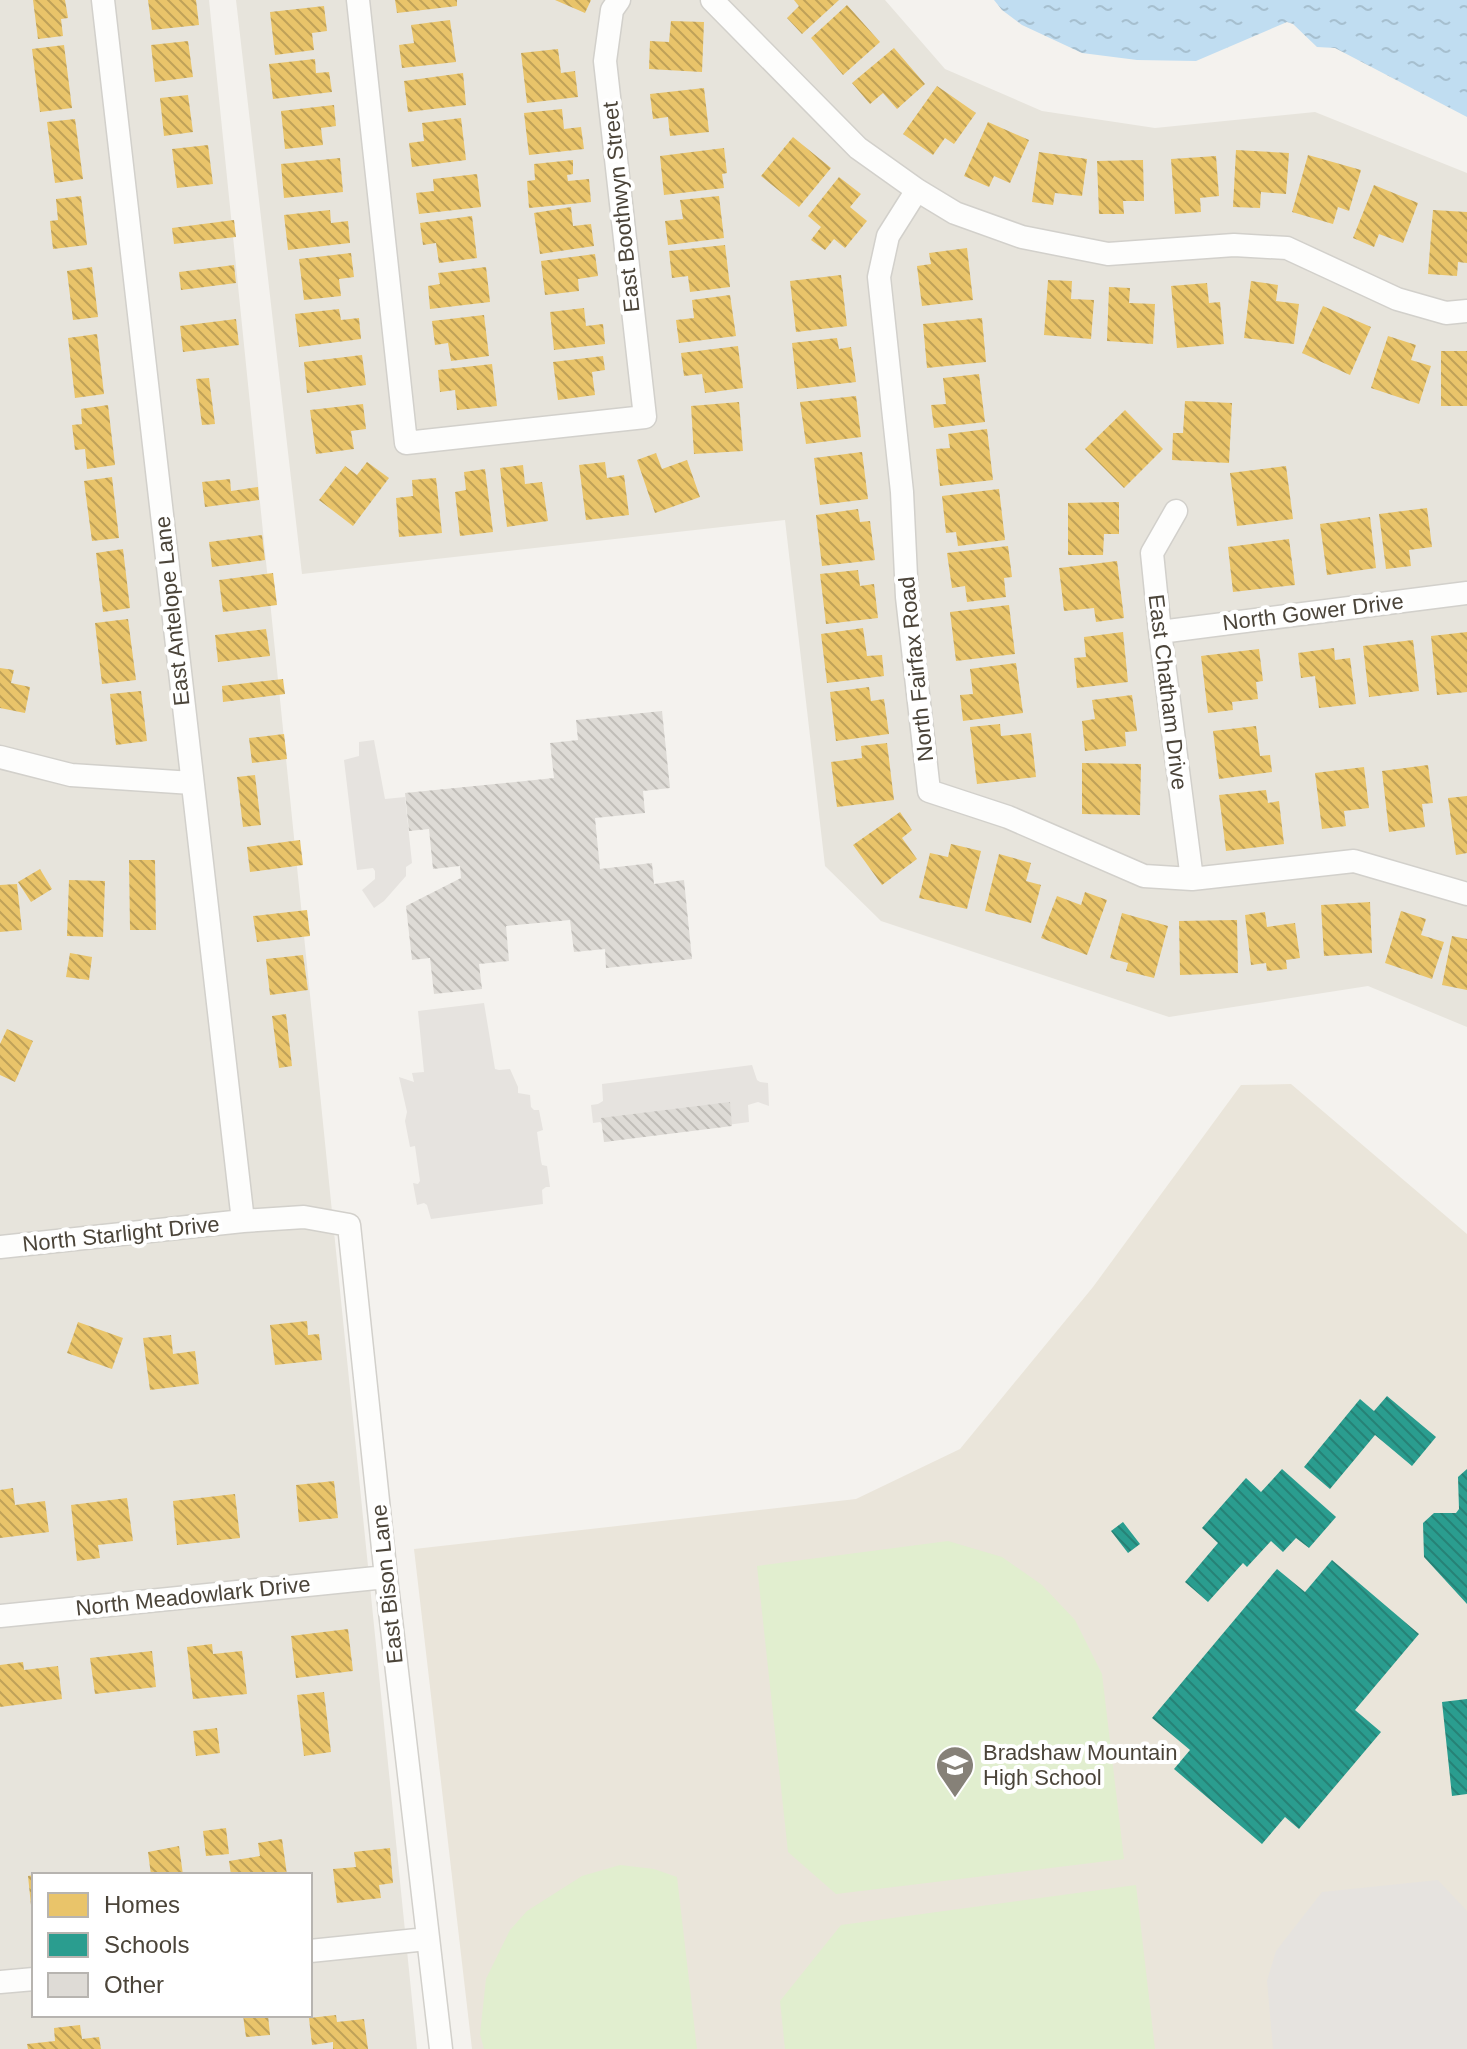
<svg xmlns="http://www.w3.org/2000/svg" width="1467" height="2049" font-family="Helvetica,sans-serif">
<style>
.residential{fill:#e7e4dc;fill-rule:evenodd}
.education{fill:#eae5da}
.green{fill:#e1eecf}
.parking{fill:#e6e3df}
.water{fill:url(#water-ripples)}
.homes{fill:url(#homes-back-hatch)}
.schools{fill:url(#schools-back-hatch)}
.building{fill:url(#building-back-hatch)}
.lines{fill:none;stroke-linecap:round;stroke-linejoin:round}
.street-casing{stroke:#d2d0cb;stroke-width:25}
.street{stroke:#fdfdfc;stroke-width:22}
.labels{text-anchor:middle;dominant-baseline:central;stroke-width:8;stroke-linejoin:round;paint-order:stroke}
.street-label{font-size:22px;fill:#4b4439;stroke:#fff}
.poi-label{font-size:22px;fill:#4b4439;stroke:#fff;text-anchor:start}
</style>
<defs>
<pattern id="water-ripples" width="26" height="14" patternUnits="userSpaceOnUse" patternTransform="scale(2)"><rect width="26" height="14" fill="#c0ddf1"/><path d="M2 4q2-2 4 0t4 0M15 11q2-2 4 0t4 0" fill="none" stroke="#a6bfcf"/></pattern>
<pattern id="homes-back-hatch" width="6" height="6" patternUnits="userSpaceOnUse" patternTransform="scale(2)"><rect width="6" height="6" fill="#e9c46a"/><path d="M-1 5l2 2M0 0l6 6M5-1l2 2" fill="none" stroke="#bfa158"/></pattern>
<pattern id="schools-back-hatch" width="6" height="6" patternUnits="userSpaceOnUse" patternTransform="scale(2)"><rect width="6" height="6" fill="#2a9d8f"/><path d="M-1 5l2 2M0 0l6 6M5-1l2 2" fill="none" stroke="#268276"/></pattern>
<pattern id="building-back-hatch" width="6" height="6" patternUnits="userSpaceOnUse" patternTransform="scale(2)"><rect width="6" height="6" fill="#dedbd6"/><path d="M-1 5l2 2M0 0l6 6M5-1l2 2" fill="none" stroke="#c0bdb8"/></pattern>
</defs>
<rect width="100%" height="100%" fill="#f4f2ee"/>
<path class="residential" d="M0 0H209L417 2049H0ZM34 1875H310V2015H34Z
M236 0H885L945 69 1042 111 1155 128 1315 112 1467 173V1027L1368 986 1169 1017 881 921 825 866 785 520 302 574Z"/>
<path class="education" d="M1291 1084 1467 1234V2049H472L414 1549 856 1499 960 1449 1093 1287 1241 1085Z"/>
<path class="green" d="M948 1541 1002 1557 1042 1585 1075 1620 1102 1674 1124 1859 836 1894 788 1852 757 1566Z
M620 1865 654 1869 677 1877 697 2049H484L480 2034 486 1979 510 1930 527 1911 582 1876Z
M1136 1885 1155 2049H785L780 2001 841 1925Z"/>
<path class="parking" d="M374 740 385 799 405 797 412 863 406 867V876L384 901 374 908 362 890 375 879V871L373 868 357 870 344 760 359 756V742Z
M484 1003 495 1069 499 1070 510 1069 518 1087V1093L530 1095 531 1107 534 1110H539L543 1130 537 1132 541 1161 542 1165 547 1166 550 1187H546L542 1190 543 1204 431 1219 427 1205 424 1203 417 1205 413 1183 418 1184 420 1181 415 1146 410 1147 405 1121 407 1112 399 1077 414 1082 412 1073 424 1072 418 1011Z
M752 1065 757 1080 760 1082 768 1083 769 1106 758 1102 748 1105 749 1122 605 1142 602 1124 600 1122 593 1123 591 1105 598 1104 603 1101 602 1084Z
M1438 1880 1467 1911V2049H1273L1267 1981 1276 1951 1322 1892Z"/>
<path class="water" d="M994 0H1467V117L1335 48 1317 47 1293 24 1287 22 1196 61 1137 60 1082 53 1022 25 1002 10Z"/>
<path class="homes" d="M33 0H65L68 18 61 19 63 36 38 39Z
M148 0H196L199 25 152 30Z
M395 0H457V6L397 13Z
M555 0H591L585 13Z
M794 0H839L802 34 787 18 799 6Z
M847 5 880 42 843 75 811 38Z
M324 6 327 31 312 33 314 50 275 55 270 12Z
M450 20 456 62 402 68 399 45 414 43 411 25Z
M671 21 704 22 702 72 649 69 650 41 669 42Z
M188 41 193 77 155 82 151 45Z
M64 45 72 108 40 112 32 49Z
M894 48 925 84 897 109 883 93 870 104 852 83Z
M558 49 561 73 575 71 578 97 527 103 521 53Z
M315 59 316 73 329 72 332 92 273 99 269 64Z
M463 73 466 105 408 112 404 81Z
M937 86 976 113 954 144 945 138 933 155 903 134Z
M704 88 709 132 670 136 668 117 653 119 650 94Z
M188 95 193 132 164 136 160 98Z
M334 105 336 126 321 128 323 145 285 149 281 111Z
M562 109 564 129 581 127 584 149 529 155 524 113Z
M461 118 466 160 412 167 409 143 424 141 422 123Z
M75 119 83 179 55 183 47 122Z
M988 122 1029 140 1010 183 994 176 989 187 964 176Z
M793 137 831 168 799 207 761 176Z
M208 145 213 184 177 188 172 149Z
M724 148 727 173 722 174 724 188 664 195 660 156Z
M1236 150 1289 153 1286 194 1261 192 1260 208 1233 207Z
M1039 152 1087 159 1082 196 1055 193 1053 205 1032 202Z
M1308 155 1361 170 1349 211 1338 207 1333 224 1292 212Z
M1216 156 1219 196 1200 198 1201 212 1175 214 1171 159Z
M340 158 343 192 284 198 281 164Z
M573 160V174L567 175 568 181 589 179 591 202 529 208 527 181 535 180 534 164Z
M1143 160 1144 201H1123L1124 214H1099L1097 161Z
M477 174 481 207 419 214 416 193 434 191 433 179Z
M839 177 861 194 850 207 867 221 845 248 834 239 825 250 811 240 821 227 808 216Z
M1374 185 1418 203 1403 243 1379 234 1374 247 1353 238Z
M81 196 87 245 53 249 50 221 58 220 56 199Z
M719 196 724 238 668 245 665 221 683 219 680 200Z
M571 207 573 226 591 224 594 246 540 254 534 213Z
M330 210 331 223 348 221 350 243 288 250 284 215Z
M1433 210 1467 212V263L1458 262 1457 276 1428 274Z
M472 216 477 258 439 263 436 243 423 245 420 223Z
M234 220 236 237 174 244 172 228Z
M725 245 730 287 690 292 688 276 672 278 669 251Z
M967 248 973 300 922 306 917 266 931 264 929 253Z
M351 253 354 277 339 279 341 296 304 300 299 259Z
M595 254 598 276 578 279 579 291 545 295 541 261Z
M234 265 236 283 181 290 179 272Z
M92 267 98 317 73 320 67 271Z
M486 267 490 302 430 309 428 286 440 284 438 273Z
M841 275 847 326 796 332 790 281Z
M1048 280 1072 281 1071 299 1094 300 1091 339 1044 335Z
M1251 281 1278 285 1276 301 1299 304 1294 344 1244 338Z
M1207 283 1209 303 1220 302 1224 344 1177 348 1171 286Z
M1109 287 1130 288 1129 303 1155 304 1153 344 1107 341Z
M730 295 736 336 679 343 676 320 694 318 692 300Z
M1323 306 1371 327 1350 375 1302 353Z
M584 308 586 326 603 324 605 344 554 350 550 312Z
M339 309 341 320 359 318 361 339 299 347 295 314Z
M484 315 489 356 451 361 448 343 435 345 432 321Z
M982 318 986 362 927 368 923 324Z
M236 319 239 345 183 352 180 326Z
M97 334 104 394 75 398 68 338Z
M1388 336 1416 345 1411 360 1431 366 1419 404 1371 388Z
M837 338 839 349 851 347 856 382 797 389 792 343Z
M738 346 743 388 705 393 702 374 684 376 681 353Z
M1441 351H1467V406H1441Z
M362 355 366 385 307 393 304 362Z
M603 356 605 370 592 372 595 395 558 400 553 362Z
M492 364 497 406 457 410 455 390 440 392 438 370Z
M979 374 985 422 934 428 931 405 946 404 943 378Z
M209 378 215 424 202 425 196 379Z
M856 396 861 437 806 444 800 402Z
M1185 401 1232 403 1229 463 1172 460 1173 433H1183Z
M739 402 743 451 694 454 691 406Z
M363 404 366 429 351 431 354 449 316 454 310 410Z
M108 405 115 465 87 469 85 449 75 450 72 425 82 424 81 409Z
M1125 410 1163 449 1124 488 1085 449Z
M987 429 993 480 940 486 936 449 950 448 948 434Z
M862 452 868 499 820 505 814 458Z
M656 453 662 469 687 460 700 497 655 513 637 460Z
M367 462 389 478 353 526 319 500 345 466 357 475Z
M605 462 607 478 624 475 629 515 586 520 579 465Z
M523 465 525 484 542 482 548 521 507 527 500 468Z
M1286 466 1293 519 1237 526 1230 473Z
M485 469 493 532 460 536 455 492 466 490 464 472Z
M112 477 119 538 92 541 84 481Z
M436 478 442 533 399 537 396 498 413 496 412 480Z
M230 479 231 491 258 487 259 500 205 507 202 482Z
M999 489 1005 540 958 546 956 532 946 533 942 496Z
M1119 502V534H1104L1103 555H1068V503Z
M1427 508 1432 547 1409 550 1411 566 1386 569 1379 514Z
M858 509 860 522 870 521 875 560 822 566 816 515Z
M1370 517 1376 568 1327 575 1320 524Z
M262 535 265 560 212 567 209 542Z
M1289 539 1295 585 1233 592 1228 547Z
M1008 546 1012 577 1004 578 1006 597 967 602 965 586 952 588 947 553Z
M123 549 130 608 103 612 96 553Z
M1117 561 1124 618 1096 622 1094 608 1064 611 1059 568Z
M858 570 860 586 874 584 878 618 826 624 820 574Z
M273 573 277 605 223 612 219 580Z
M1009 605 1015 654 956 661 950 612Z
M128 619 136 680 102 684 95 623Z
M863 628 867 656 882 655 884 676 827 683 821 634Z
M266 629 270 656 218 662 215 635Z
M1123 632 1128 682 1077 688 1074 658 1086 657 1084 637Z
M1467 632V692L1437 695 1431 636Z
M1413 640 1419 691 1369 697 1363 646Z
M1334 648 1335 660 1350 658 1356 704 1319 708 1315 676 1301 678 1298 653Z
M1259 649 1263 681 1256 682 1258 699 1232 702 1233 710 1208 713 1201 656Z
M1016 663 1023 713 963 721 960 695 973 694 970 669Z
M0 668 14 670 11 683 30 687 25 713 0 708Z
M283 679 285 694 223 702 222 686Z
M869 687 871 701 884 699 889 734 836 741 830 692Z
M141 691 147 741 116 745 110 694Z
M1132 695 1137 731 1125 732 1126 746 1085 751 1082 721 1095 719 1092 700Z
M1000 724 1001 736 1031 733 1036 777 977 784 970 727Z
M1256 726 1260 756 1270 755 1272 772 1219 779 1213 731Z
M284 734 287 759 252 763 249 738Z
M887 743 894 800 837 807 831 762 862 758 861 746Z
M1082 763 1141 764 1140 815 1082 814Z
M1428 765 1433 803 1422 804 1425 827 1389 832 1382 771Z
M1364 767 1369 808 1344 811 1346 826 1322 829 1315 773Z
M255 775 261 825 243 827 237 777Z
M1266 790 1268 803 1279 801 1284 844 1226 851 1219 795Z
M1467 796V853L1456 855 1448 798Z
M900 812 912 830 902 838 917 859 882 885 853 845Z
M300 840 303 865 250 872 247 847Z
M951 844 981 851 967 909 919 898 930 853 948 857Z
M999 854 1031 863 1026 881 1041 885 1031 923 985 911Z
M129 860H155L156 930H130Z
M40 869 52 889 31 902 18 882Z
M69 880 105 881 103 937 67 936Z
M17 884 22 930 0 932V885Z
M1085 892 1107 900 1087 955 1041 938 1057 896 1081 905Z
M1370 902 1372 953 1324 956 1321 905Z
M307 910 310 936 257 942 253 916Z
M1401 911 1426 919 1421 935 1444 942 1432 979 1385 963Z
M1265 912 1267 927 1295 923 1300 958 1286 960 1287 969 1267 971 1266 963 1251 965 1245 915Z
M1122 913 1168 926 1154 978 1126 971 1128 963 1110 958Z
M1237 920 1238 973 1180 975 1179 921Z
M1452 936 1467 939V990L1442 985Z
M70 953 92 957 89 980 66 977Z
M303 955 308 990 270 995 266 959Z
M286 1014 292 1066 279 1068 272 1016Z
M7 1029 33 1041 15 1082 0 1075V1044Z
M307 1321 308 1335 319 1334 322 1360 275 1365 270 1325Z
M78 1322 123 1338 112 1369 67 1353Z
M171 1335 173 1354 195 1351 199 1384 150 1390 143 1338Z
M334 1481 338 1518 299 1522 296 1485Z
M13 1488 15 1505 45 1501 49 1532 0 1538V1490Z
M235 1494 240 1538 177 1545 173 1501Z
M127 1498 133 1541 98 1545 100 1558 77 1561 71 1505Z
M348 1629 353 1671 296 1678 291 1636Z
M212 1644 213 1654 242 1651 247 1694 193 1699 187 1647Z
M152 1651 156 1687 95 1694 90 1658Z
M23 1662 24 1670 58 1666 62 1699 0 1707V1665Z
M324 1692 331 1752 304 1756 297 1695Z
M217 1728 220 1753 196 1756 193 1731Z
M226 1828 229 1854 206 1856 203 1831Z
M282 1839 287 1875H231L229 1861 260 1856 258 1843Z
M179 1846 183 1875H151L148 1852Z
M390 1848 393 1883 379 1885 381 1898 337 1903 333 1869 356 1867 354 1852Z
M34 1875V1915H32L28 1876Z
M243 2015H268L270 2035 246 2037Z
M336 2015 337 2022 364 2019 368 2049H333V2042L312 2045 309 2018Z
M80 2025 82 2039 99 2037 101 2049H28L27 2044 55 2041 54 2028Z"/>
<path class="schools" d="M1387 1396 1436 1437 1412 1466 1375 1435 1330 1489 1304 1467 1360 1399 1374 1411Z
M1282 1469 1336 1517 1309 1548 1296 1538 1283 1552 1271 1541 1247 1567 1243 1563 1208 1602 1185 1582 1218 1543 1202 1528 1246 1478 1261 1492Z
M1467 1469V1604L1424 1557 1423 1523 1434 1513H1456L1459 1509 1458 1477Z
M1123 1522 1140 1544 1128 1553 1111 1531Z
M1332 1560 1419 1634 1355 1710 1381 1732 1299 1829 1285 1817 1262 1844 1174 1769 1190 1750 1152 1718 1277 1569 1305 1592Z
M1467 1699V1794L1452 1796 1442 1702Z"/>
<path class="building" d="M662 711 670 788 643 791 645 813 595 818 600 869 652 863 654 884 684 880 692 959 606 968 605 949 574 952 570 920 506 926 509 961 479 964 482 989 434 994 430 958 412 960 406 906 461 878 460 866 433 869 429 829 409 831 405 793 554 778 550 743 578 740 576 720Z
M730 1102 732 1126 604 1142 601 1118Z"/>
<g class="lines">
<defs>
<path id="street" d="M103 0 243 1221
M358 0 406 443 645 417 605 61 612 10 619 0
M712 0 858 148 917 190 955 213 1022 237 1108 254 1234 245 1287 248 1397 299 1446 313 1467 311
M917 190 888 236 879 277 902 492 907 597 929 791 1008 817 1144 876 1192 879 1354 861 1467 894
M1176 511 1152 553 1160 632 1192 879
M1160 632 1467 593
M0 757 71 775 192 783
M0 1247 243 1221 304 1217 349 1225 386 1577 441 2049
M0 1616 386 1577
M310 1951 427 1939
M0 1982 34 1979"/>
</defs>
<use href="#street" class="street-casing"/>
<use href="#street" class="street"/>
</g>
<defs>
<symbol id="school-pin" viewBox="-11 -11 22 30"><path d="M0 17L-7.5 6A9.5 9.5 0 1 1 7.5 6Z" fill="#868178" stroke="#fff"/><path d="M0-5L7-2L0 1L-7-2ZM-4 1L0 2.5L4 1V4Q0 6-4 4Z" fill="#fff"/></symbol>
</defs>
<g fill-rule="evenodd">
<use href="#school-pin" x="933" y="1743" width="44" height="60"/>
</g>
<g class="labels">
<g class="street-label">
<text transform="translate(621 207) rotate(-96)">East Boothwyn Street</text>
<text transform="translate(172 611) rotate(-96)">East Antelope Lane</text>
<text transform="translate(1313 612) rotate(-7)">North Gower Drive</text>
<text transform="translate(916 669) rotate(-96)">North Fairfax Road</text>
<text transform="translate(1168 692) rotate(83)">East Chatham Drive</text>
<text transform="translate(121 1234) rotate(-6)">North Starlight Drive</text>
<text transform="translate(387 1584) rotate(-96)">East Bison Lane</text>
<text transform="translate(193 1596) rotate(-6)">North Meadowlark Drive</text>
</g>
<g class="poi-label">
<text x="983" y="1752">Bradshaw Mountain<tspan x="983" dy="25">High School</tspan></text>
</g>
</g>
<rect x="32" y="1873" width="280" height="144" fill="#ffffff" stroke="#b7b4b0" stroke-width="2"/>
<rect x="48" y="1893" width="40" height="24" fill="#e9c46a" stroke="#b7b4b0" stroke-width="2"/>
<text x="104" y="1913" font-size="24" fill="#4b4439">Homes</text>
<rect x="48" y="1933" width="40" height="24" fill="#2a9d8f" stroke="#b7b4b0" stroke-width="2"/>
<text x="104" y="1953" font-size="24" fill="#4b4439">Schools</text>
<rect x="48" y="1973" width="40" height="24" fill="#dedbd6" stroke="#b7b4b0" stroke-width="2"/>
<text x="104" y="1993" font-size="24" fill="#4b4439">Other</text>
</svg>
